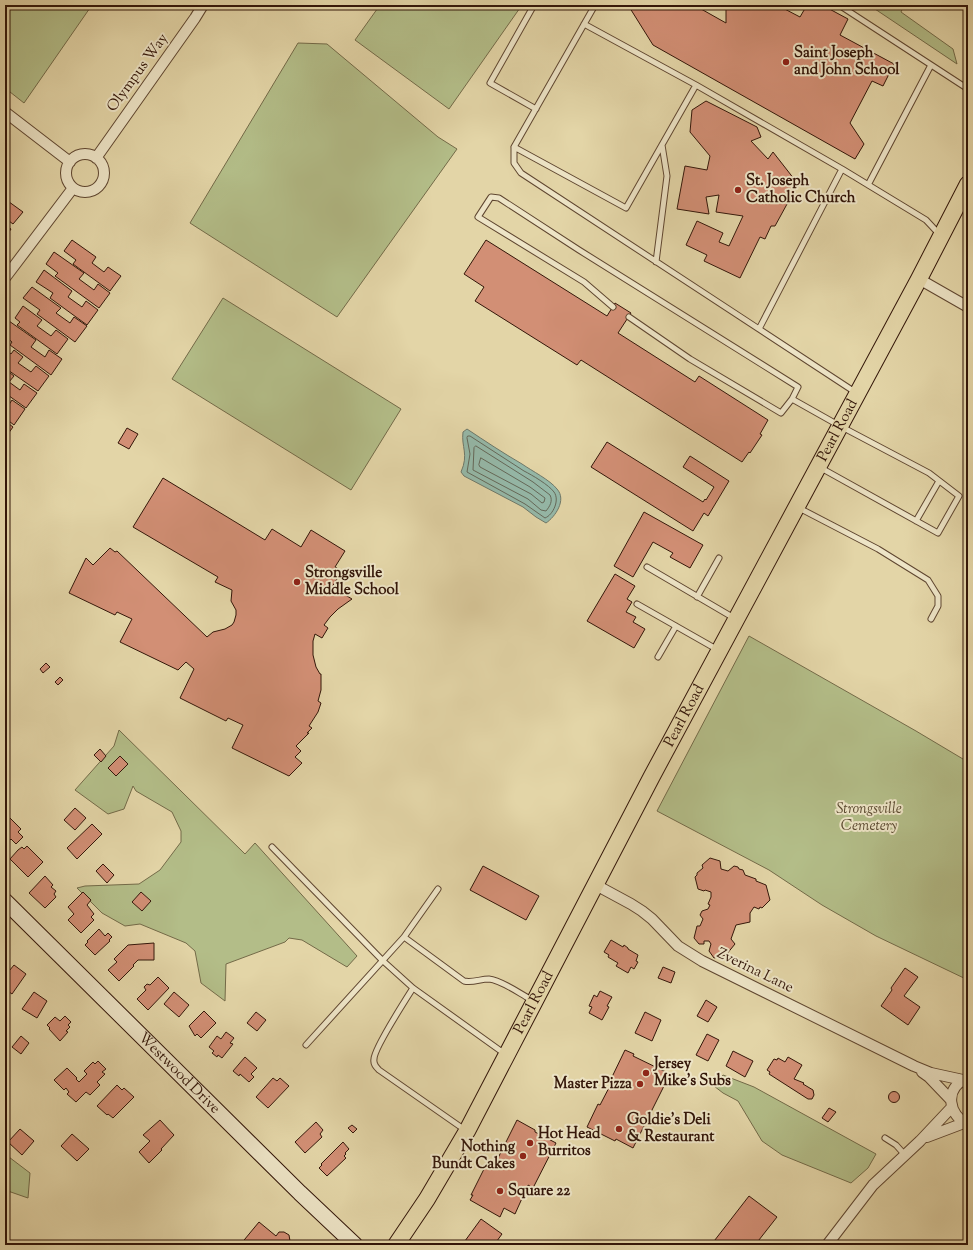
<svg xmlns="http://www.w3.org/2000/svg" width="973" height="1250" font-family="'Sorts Mill Goudy',serif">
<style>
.green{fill:#b3bd88;stroke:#736a48}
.water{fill:#95b9a9;stroke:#6e7869}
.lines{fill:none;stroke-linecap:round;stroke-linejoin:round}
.shore{stroke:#646859;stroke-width:1}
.building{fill:#d28f75;stroke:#331609}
.lane-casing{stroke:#5f4630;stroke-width:7}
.street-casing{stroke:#5f4630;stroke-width:12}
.secondary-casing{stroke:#331609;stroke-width:17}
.primary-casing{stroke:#331609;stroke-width:18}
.lane{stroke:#ede4c6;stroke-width:5}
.street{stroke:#ede4c6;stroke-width:10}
.secondary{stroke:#ede4c6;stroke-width:15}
.primary{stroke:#e3d5a7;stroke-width:16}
.poi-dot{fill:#8f2418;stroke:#ede4c6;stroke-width:1.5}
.labels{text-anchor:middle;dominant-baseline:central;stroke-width:4;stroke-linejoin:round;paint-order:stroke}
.poi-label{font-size:15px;font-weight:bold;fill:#331609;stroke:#ede4c6;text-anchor:start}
.street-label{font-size:15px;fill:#331609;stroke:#ede4c6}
.park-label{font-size:15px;font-style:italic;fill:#59482f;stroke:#ede4c6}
</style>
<rect width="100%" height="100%" fill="#e3d5a7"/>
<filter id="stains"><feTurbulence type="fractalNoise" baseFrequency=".005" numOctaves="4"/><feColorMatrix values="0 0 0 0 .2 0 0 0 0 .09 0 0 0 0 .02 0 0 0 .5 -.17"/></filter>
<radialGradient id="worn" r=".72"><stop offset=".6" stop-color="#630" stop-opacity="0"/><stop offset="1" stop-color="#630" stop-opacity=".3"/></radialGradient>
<path class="green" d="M5 5H92L24 103 5 88Z
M380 5H522L449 109 355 40Z
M869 5H904L901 12 953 49 957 64Z
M298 43 327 44 438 137 457 149 337 317 190 223Z
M223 298 401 409 351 490 172 379Z
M749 636 916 731 968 762V980L876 936 822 905 769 870 657 811Z
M119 730 245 854 255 843 357 956 347 967 302 940 289 938 285 942 226 964 225 1001 201 983 195 951 186 943 140 924 125 926 102 913 77 888 85 886 139 884 160 870 181 842V831L172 812 136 791 133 786 124 809 108 814 75 790 114 746Z
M723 1075 754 1087 876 1154 868 1168 851 1183 782 1155 762 1141 738 1101 723 1093 714 1086Z
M5 1154 30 1173 28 1198 5 1190Z"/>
<path class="water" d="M467 429C485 441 503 453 522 464 532 471 550 480 557 489 567 500 555 517 546 523L536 517 523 507 464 476 461 472C469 454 461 447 463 432Z"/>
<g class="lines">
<path class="shore" d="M468 436H470C488 448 506 459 524 471 532 475 549 485 554 492 560 500 553 515 545 518L525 504 467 472 470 454 467 438Z
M476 446 533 482 550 495C553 501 550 506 546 511L541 510 528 499 473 470 474 448Z
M481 458 530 487 545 498 544 502 542 503 531 494 480 467 479 465Z"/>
</g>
<path class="building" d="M628 5H694L726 23V5H777L800 17 807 5H822L848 19 840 35 894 64 883 86 872 81 850 123 864 144 855 159 653 45Z
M706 101 757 127 761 137 751 141 768 159 773 152 798 184 775 226H771L765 239 760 237 740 278 704 261 707 255 686 245 697 221 723 233 719 242 729 246 743 216 716 212 719 195 706 197 709 214 677 209 685 166 707 170 710 156 690 132 692 110Z
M5 199 23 212 13 224 9 221 6 224 5 223Z
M5 225 11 229 5 238Z
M72 240 96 257 92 263 104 272 108 267 121 276 110 291 73 264 76 260 64 251Z
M486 240 607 316 615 303 631 313 618 333 695 382 699 376 768 420 760 434 762 435 750 453 749 452 742 462 581 360 577 365 475 301 484 287 464 274Z
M54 252 84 273 79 279 94 290 98 284 110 293 99 308 55 276 58 273 46 264Z
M44 270 72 291 68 297 82 307 86 301 98 310 87 325 50 298 53 293 36 282Z
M32 287 61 308 56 313 70 323 74 317 87 326 75 342 37 314 40 310 23 298Z
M23 306 42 320 37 326 51 336 56 330 68 339 57 354 17 325 20 322 15 318Z
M9 321 36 340 31 347 45 357 49 350 62 359 51 375 10 345 12 342 5 336V327Z
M5 349 11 354 14 350 23 357 18 363 31 372 36 366 49 376 38 391 5 368Z
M5 369 14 376 9 382 20 390 24 384 37 393 26 408 5 393Z
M12 400 25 409 14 425 5 418V404L8 406Z
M5 421 13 427 5 438Z
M127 428 138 434 129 449 118 443Z
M607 442 703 502 705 499 706 500 714 487 683 467 690 456 729 481 708 516 704 513 693 531 591 467Z
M163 478 265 540 272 529 301 547 311 530 345 551 335 567 342 571 332 587 352 599 338 609 330 617 324 625 328 628 322 638 315 634 313 641V655L316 667 320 674H321V690L318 701 321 703 318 712 309 726 312 728 307 733H309L296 746 301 751 295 757 302 763 289 776 232 748 243 725 228 718 226 721 180 698 194 669 186 662 178 670 120 642 132 619 117 612 115 615 69 593 86 558 93 565 110 548 115 552 117 551 207 637 213 632 225 629 232 625 234 622 236 615V610L231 601 232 590 215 582 218 577 133 527Z
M644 512 703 545 690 568 670 557 673 553 653 542 633 577 614 566Z
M615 574 635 586 627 599 632 602 626 612 636 617 633 622 645 629 634 648 587 621Z
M46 663 50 667 43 673 40 669Z
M60 677 63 680 58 685 55 682Z
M100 749 106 756 101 762 94 755Z
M120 756 128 764 116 776 108 768Z
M75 808 86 818 75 830 64 820Z
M5 813 21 829 18 832 23 837 16 844 11 839 8 842 5 839Z
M92 824 102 834 77 859 67 848Z
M27 846 43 862 28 877 10 859 18 850 22 847 24 849Z
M710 858 720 861 721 869 728 871 734 866 738 867 739 869 743 870 745 875 756 879V881L766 885 770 900 762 908 760 907 759 909 754 907 750 913V922L736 925 731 939 735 944 726 955 714 958 709 951 711 944 709 941H704V944H699L694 938 697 926H700L703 919 700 915 702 911 708 909 710 905 708 904 711 897V892L705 890 704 891 698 889 695 877 697 875V873L703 868 702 865Z
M103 864 114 875 107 883 96 871Z
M483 866 539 896 526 920 470 890Z
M45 876 53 885 51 887 56 891 54 894 56 897 45 908 29 893Z
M83 892 91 900 87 905 94 914 91 917 94 920 81 933 68 920 74 914 68 907Z
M141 892 151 901 142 911 132 902Z
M99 929 105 936 108 933 112 937 109 940 110 941 95 955 85 945 88 942 87 941Z
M611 940 623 947 624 945 628 948V949L638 955 636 961 638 962 634 969 631 967 628 973 616 966 618 963 608 957 609 955 604 952Z
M154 943V960H138L133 965 134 966 119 981 108 970 117 962 114 959 128 945Z
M14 965 26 974 12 994 5 989V976Z
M663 967 675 972 671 983 658 978Z
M905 968 918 977 904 996 920 1007 908 1025 881 1006 892 990 891 988Z
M158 977 169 988 148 1010 137 999 146 990 144 987 147 984 150 985Z
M600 991 612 997 607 1006 609 1007 602 1020 589 1013 592 1007 589 1006 594 995 597 997Z
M34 992 47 1001 37 1018 22 1009Z
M174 992 189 1005 179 1017 164 1004Z
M706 1000 717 1007 708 1022 697 1016Z
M204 1011 216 1023 201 1038 197 1034 195 1036 189 1026Z
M256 1012 266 1020 257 1031 247 1023Z
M645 1012 661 1020 652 1041 635 1033Z
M65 1016 71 1022 68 1025 70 1027 66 1031 68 1032 60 1041 49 1029 50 1028 47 1025 55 1017 60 1021Z
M226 1032 234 1038 230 1043 233 1044 222 1058 218 1055 217 1057 212 1053 214 1051 209 1047 217 1036 221 1039Z
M707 1034 719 1040 708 1061 696 1055Z
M21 1036 29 1043 21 1054 12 1047Z
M625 1050 634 1054 633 1056 670 1074 633 1148 616 1139 615 1141 587 1127 598 1104 600 1105 613 1080 611 1079Z
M733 1051 753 1061 745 1077 726 1066Z
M245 1057 257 1068 251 1074 254 1077 249 1082 240 1074 239 1076 233 1071Z
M788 1057 802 1065 794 1079 804 1083 803 1084 813 1090 814 1095 812 1099H808L769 1074 770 1072 767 1070 774 1059 777 1060 778 1058 785 1062Z
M98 1061 106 1069 102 1072 105 1074 97 1082 100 1085 90 1095 86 1092 76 1102 67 1094 69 1092 66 1088 64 1090 54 1080 67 1068 77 1078 76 1079 79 1082 87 1074 84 1071 93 1062 95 1064Z
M273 1078 277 1081 280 1078 289 1086 268 1108 256 1097Z
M117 1085 122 1090 124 1088 134 1097 113 1118 108 1114 107 1115 97 1106Z
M888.5 1097a5.5 5.5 0 1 1 11 0a5.5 5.5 0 1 1-11 0Z
M829 1108 836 1112 828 1122 822 1118Z
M160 1120 174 1135 161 1149 162 1150 149 1163 139 1152 150 1141 143 1135Z
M517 1120 535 1130V1132L556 1143 533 1188 528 1185 515 1214 504 1208 500 1217 470 1200 473 1195H471L488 1161 495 1164Z
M316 1122 323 1130 320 1134 322 1137 305 1153 295 1142Z
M352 1125 357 1129 353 1133 348 1128Z
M20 1129 34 1141 22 1155 8 1142Z
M72 1134 89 1149 77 1161 61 1146Z
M343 1142 349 1149 345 1153 346 1154 344 1156 346 1158 327 1176 319 1168 322 1165 321 1164Z
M749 1196 777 1217 755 1245H711Z
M481 1219 502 1234 494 1245H462Z
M259 1222 276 1236 279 1232H284L289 1235 290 1241 286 1245H240Z"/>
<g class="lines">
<defs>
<path id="lane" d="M534 5 490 83 536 109
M595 5 514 147V163L521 173 855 392
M839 5 968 89
M584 24 696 85 842 169
M514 147 626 208 696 85
M868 185 931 65
M959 203 968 209
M656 262 667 176 662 145
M613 307 584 282 478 217 491 197 499 198 579 250 798 387 792 399 781 413 690 359 629 317
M759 329 842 169 926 220 940 235
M792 399 840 426 929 473 959 496 938 533 821 468
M799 508 878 549 928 580 938 596V606L931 619
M916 521 939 481
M647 567 734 618
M697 597 719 558
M637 604 718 650
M658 657 676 626
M272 847 382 960 413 988 505 1054
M404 937 464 981C473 983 480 979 489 979 501 980 519 993 530 999
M413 988C406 999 374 1049 374 1059 373 1064 376 1067 379 1070L465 1130
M306 1045 404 937 438 889
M885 1138 896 1145 905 1155"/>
<path id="street" d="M5 112 70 162
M66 173a19 19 0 1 1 38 0a19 19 0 1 1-38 0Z
M96 158 195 18 203 5
M5 278 73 188
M919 279 968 307
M594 884 631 904 642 911 652 919 678 946 702 961 914 1066 931 1073 963 1080
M922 1072 929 1077 951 1100
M966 1079C944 1088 948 1115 968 1125
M927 1137 964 1123
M827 1245 873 1185 920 1141 952 1107"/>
<g id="secondary">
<path id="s1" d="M5 901 300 1193 355 1245"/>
</g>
<g id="primary">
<path id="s2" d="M396 1245 427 1199 467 1131 652 776 919 279 968 184"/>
</g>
</defs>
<use href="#lane" class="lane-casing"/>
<use href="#street" class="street-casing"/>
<use href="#secondary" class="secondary-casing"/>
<use href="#primary" class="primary-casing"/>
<use href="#lane" class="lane"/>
<use href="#street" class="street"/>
<use href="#secondary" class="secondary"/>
<use href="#primary" class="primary"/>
</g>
<g class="poi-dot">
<circle cx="786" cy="62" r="4"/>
<circle cx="738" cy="190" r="4"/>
<circle cx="297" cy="582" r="4"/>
<circle cx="646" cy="1073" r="4"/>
<circle cx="640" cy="1084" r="4"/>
<circle cx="619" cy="1129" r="4"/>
<circle cx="530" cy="1143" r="4"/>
<circle cx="523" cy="1156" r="4"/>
<circle cx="500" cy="1191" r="4"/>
</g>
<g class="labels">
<g class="poi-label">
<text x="794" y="53">Saint Joseph<tspan x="794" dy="17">and John School</tspan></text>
<text x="746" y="181">St. Joseph<tspan x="746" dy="17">Catholic Church</tspan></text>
<text x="305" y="573">Strongsville<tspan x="305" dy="17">Middle School</tspan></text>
<text x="654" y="1064">Jersey<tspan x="654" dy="17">Mike's Subs</tspan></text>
<text x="632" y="1084" text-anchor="end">Master Pizza</text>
<text x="627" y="1120">Goldie’s Deli<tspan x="627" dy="17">&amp; Restaurant</tspan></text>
<text x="538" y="1134">Hot Head<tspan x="538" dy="17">Burritos</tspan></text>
<text x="515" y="1147" text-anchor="end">Nothing<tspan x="515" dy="17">Bundt Cakes</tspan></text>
<text x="508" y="1191">Square 22</text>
</g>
<g class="street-label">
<text transform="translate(138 73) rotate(-54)">Olympus Way</text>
<text stroke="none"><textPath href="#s2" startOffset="927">Pearl Road</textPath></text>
<text stroke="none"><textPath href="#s2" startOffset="603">Pearl Road</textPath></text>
<text transform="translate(755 971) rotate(26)">Zverina Lane</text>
<text stroke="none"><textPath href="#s2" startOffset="279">Pearl Road</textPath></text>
<text stroke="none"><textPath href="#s1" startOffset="245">Westwood Drive</textPath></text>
</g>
<g class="park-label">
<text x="869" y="809">Strongsville<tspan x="869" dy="17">Cemetery</tspan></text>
</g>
</g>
<rect width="973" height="1250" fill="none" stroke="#e3d5a7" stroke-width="20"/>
<rect x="6" y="6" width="961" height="1238" fill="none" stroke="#331609" stroke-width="2"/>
<rect x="10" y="10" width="953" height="1230" fill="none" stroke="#331609"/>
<rect width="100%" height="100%" filter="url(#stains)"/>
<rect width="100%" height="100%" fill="url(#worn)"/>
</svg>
